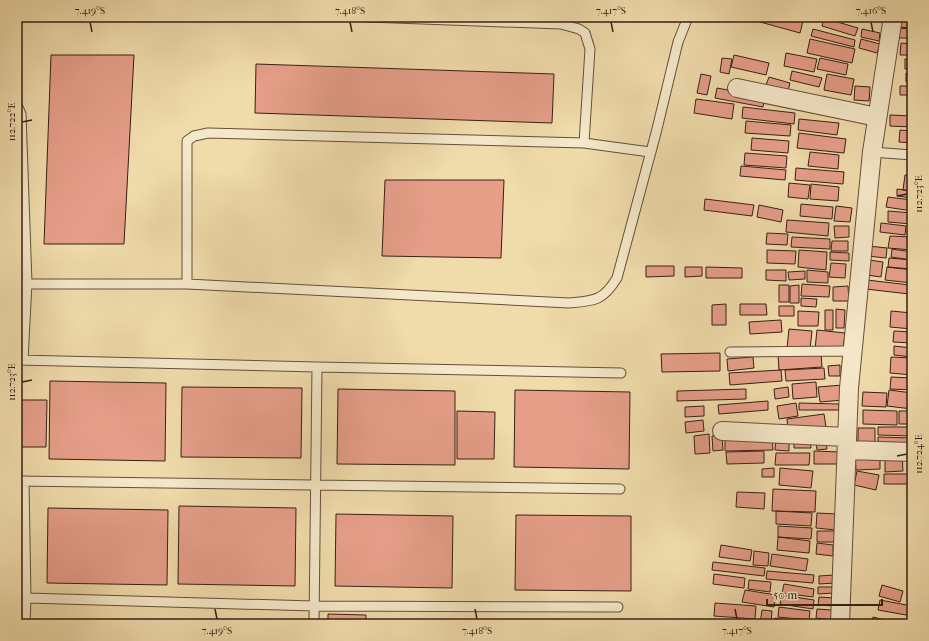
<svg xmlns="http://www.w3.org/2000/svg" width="929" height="641" font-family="'IM FELL French Canon',serif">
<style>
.building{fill:#e69e89;stroke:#372015}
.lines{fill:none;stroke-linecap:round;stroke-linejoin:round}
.lane-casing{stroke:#654f3a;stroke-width:11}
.street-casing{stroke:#654f3a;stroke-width:20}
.lane{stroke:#f5e8c8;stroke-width:9}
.street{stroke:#f5e8c8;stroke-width:18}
.ticks{fill:none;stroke:#372015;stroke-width:1.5}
.neatline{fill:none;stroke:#372015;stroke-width:1.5}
.ticks-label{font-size:10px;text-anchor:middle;fill:#372015}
</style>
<rect width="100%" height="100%" fill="#f0dbab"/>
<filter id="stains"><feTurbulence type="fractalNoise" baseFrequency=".005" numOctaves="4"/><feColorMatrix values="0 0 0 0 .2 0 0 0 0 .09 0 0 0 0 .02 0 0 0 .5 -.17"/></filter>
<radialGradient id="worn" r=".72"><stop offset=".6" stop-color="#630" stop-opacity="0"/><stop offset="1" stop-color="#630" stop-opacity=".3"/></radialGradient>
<path class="building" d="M742 17H804L800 33Z
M900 17H912L911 28 899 27Z
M824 18 858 28 855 36 822 26Z
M897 28 912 29V38H897Z
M813 29 855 40 854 47 811 36Z
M862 29 880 33 879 41 861 37Z
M810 39 855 49 852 63 807 53Z
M861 39 880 44 877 53 859 48Z
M901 43 912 44V55H900Z
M786 53 817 59 814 72 784 66Z
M51 55H134L124 244H44Z
M734 55 769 63 766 75 731 67Z
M722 58 732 59 729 74 720 72Z
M820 58 848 64 846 75 817 69Z
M905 59H912V69H905Z
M256 64 554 74 552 123 255 113Z
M792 71 822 78 819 87 790 80Z
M906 73H912V82H906Z
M701 74 711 76 707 95 697 93Z
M827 74 854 79 851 95 824 90Z
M769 77 790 83 788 91 766 85Z
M855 86 870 87 869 101 854 100Z
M900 86H912V95H900Z
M717 88 765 97 763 107 715 98Z
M696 99 734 104 732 119 694 113Z
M912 99V111H909L908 100Z
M743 107 795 113 794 124 742 118Z
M890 115 911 116V127L890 126Z
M799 119 839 123 837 135 798 130Z
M746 121 791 125 790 136 745 133Z
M900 130 912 131V143L899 142Z
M799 133 846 139 844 153 797 148Z
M752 138 789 141 788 153 751 150Z
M810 152 839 155 838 169 808 166Z
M745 153 787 156 786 168 744 165Z
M741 166 786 170 785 180 740 176Z
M796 168 844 172 843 184 795 180Z
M905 175 912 176V191L903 190Z
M385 180H504L501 258 382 256Z
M789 183 810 185 808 199 788 197Z
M811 184 839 187 838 201 810 199Z
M897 189 912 191V198L897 196Z
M888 197 912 200V211L886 207Z
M705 199 754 205 752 216 704 210Z
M801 204 833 207 832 219 800 216Z
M759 205 783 210 781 222 757 217Z
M836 206 852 208 850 222 834 221Z
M888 211 912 213V224L888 222Z
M787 220 829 223 828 236 786 232Z
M881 223 906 226 905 235 880 232Z
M834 226H849V237L835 238Z
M767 233 788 234 787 245 766 244Z
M890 236 912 237V250L888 248Z
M792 237 830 239V249L791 247Z
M832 241H848V251H831Z
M868 246 887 248 886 258 867 256Z
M892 249 912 252V260L891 257Z
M767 250 796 251 795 264 767 263Z
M799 250 827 252 826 270 798 267Z
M830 252 849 253V261L830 260Z
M889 258 912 260V269L888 267Z
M869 260 883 262 881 277 867 275Z
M831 263 846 264 845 278 829 277Z
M646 266H674V276L646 277Z
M685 267H702V276L685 277Z
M706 267 742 268V278H706Z
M887 267 912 270V283L885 280Z
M766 270H786V281L766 280Z
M807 270 828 272V283L807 282Z
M805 271V279L789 280 788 272Z
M867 280 910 285 909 294 866 289Z
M802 284 830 286 829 297 801 296Z
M779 285H789V302H779Z
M799 285V303H790V286Z
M848 286 849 301H833V287Z
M801 298 817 299 816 307 801 306Z
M726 304V325H712V305Z
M740 304H766L767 315H740Z
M779 306H794V316H779Z
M836 309 845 310 844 328H836Z
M825 310H833V330H825Z
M798 311 819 312 818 326H798Z
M891 311 912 313V329L890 327Z
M781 320 782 332 750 334 749 322Z
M789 329 812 331 810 349 787 348Z
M817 330 845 333 843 349H815Z
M894 331 912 332V343L893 342Z
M894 346 912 348V357L894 355Z
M720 353V371L662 372 661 354Z
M821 353 822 367 779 370 778 356Z
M753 357 754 368 728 371 727 359Z
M891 357 912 358V375L890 373Z
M840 365V376H829L828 366Z
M824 368 825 379 786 381 785 370Z
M781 370 782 381 730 385 729 373Z
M891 377 912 378V390L890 389Z
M50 381 166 383 165 461 49 459Z
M816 382 817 397 793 399 792 384Z
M843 385 844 400 820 402 818 387Z
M182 387 302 388 301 458 181 457Z
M788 387 789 397 775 399 774 389Z
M338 389 455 391V465L337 464Z
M746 389V399L677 401V391Z
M515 390 630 392 629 469 514 467Z
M889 390 912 393V409L887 406Z
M863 392 887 393 886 407 862 406Z
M20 400H47L46 447H19Z
M768 401V410L719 414 718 405Z
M796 403 798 416 779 419 777 406Z
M799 403 839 404V410H799Z
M704 406V416L685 417V407Z
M863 410 897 411V425L863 424Z
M457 411 495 412 494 459H457Z
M899 411H912V424H899Z
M824 414 826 427 788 431 787 419Z
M703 420 704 431 686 433 685 422Z
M878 427H912V436L878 435Z
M858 428H875V447H858Z
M709 434 710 453 695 454 694 436Z
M722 435 723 450 713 451 712 436Z
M772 435 773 450 725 451V437Z
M776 436 789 437V451L775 450Z
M878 437 912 438V448H878Z
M794 438H810L811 448H794Z
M826 441 827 449 817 450 816 442Z
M764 451V463L727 464 726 452Z
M814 451 839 452V464H814Z
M776 453H810L809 465H775Z
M855 454H880V469L856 470Z
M902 455 903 471 885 472V456Z
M774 468V477H762V469Z
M780 468 813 471 811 488 779 485Z
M857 471 879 475 876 490 854 485Z
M884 474H912V484H884Z
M773 489 816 491 815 512 772 511Z
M737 492 765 493 764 509 736 507Z
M179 506 296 508 295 586 178 584Z
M48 508 168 510 167 585 47 583Z
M776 511 812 513 811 526 776 524Z
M817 513 837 514 836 530 816 528Z
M336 514 453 516 452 588 335 586Z
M516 515 631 516V591L515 590Z
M778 526 812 528 811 539 778 537Z
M817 531H837L836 542H817Z
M778 537 810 541 809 553 777 550Z
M817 543 833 545V556L816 554Z
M721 545 752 550 750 561 719 557Z
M754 551 769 553 768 566 753 565Z
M772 554 808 559 806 571 770 566Z
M713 562 765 568 764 576 712 570Z
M767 571 814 575 813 583 766 579Z
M714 574 745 578 744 588 713 584Z
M834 575 835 583 819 584V576Z
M749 580 771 582 770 592 748 589Z
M784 584 814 589 813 597 782 593Z
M882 585 903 591 900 602 879 596Z
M818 587H835V593L818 594Z
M745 590 776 595 774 607 742 602Z
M782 595 814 600 813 609 780 604Z
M819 597 834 598 833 606 818 605Z
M880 600 912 606V616L878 610Z
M715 603 756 606 755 619 714 616Z
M779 607 810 611 809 620 778 617Z
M817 609 832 610 831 620 816 618Z
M762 610 772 611 771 624H760Z
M328 614 366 615V624H328Z
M873 617 897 623V624H871Z
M775 618 809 623V624H774Z
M850 620 870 622V624H850Z
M721 622H753V624H721Z"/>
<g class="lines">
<defs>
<path id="lane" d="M368 17 561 24 579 29 585 33 590 49 584 143
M17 105 21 114 27 283 23 360
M872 152 912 155
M17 284H187V141L194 136 208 133 584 143 650 152
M187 284 569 303C594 301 603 301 617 278L656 133 678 42 688 17
M730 352 843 351 852 352
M17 360 317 367 621 373
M17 481 620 489
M24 481 26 598 25 624
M26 598 314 606 618 607
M314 624 317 367"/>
<path id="street" d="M737 88 877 117
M722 431 847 437
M847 450 912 452
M840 624 849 388 872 152 893 17"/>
</defs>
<use href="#lane" class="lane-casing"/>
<use href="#street" class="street-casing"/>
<use href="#lane" class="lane"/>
<use href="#street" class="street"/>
</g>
<path class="ticks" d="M90 22 92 32M350 22 352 32M611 22 613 32M871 22 873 32M22 122 32 120M897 196 907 194M22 382 32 380M897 456 907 454M215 609 217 619M475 609 477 619M735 609 737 619"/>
<rect width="929" height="641" fill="none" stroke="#f0dbab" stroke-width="44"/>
<path d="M767 599v6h115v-6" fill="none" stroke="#372015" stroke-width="2"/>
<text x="773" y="599" font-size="12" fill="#372015" stroke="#f5e8c8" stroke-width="3" paint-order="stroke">50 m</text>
<rect x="22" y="22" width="885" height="597" class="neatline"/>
<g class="ticks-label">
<text x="90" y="14">7.419°S</text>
<text x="350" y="14">7.418°S</text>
<text x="611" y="14">7.417°S</text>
<text x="871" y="14">7.416°S</text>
<text transform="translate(11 122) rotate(-90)" y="4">112.722°E</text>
<text transform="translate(918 194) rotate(-90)" y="4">112.723°E</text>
<text transform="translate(11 382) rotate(-90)" y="4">112.723°E</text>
<text transform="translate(918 454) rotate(-90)" y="4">112.724°E</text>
<text x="217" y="634">7.419°S</text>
<text x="477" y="634">7.418°S</text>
<text x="737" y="634">7.417°S</text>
</g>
<rect width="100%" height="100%" filter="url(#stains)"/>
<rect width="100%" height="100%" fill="url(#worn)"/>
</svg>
